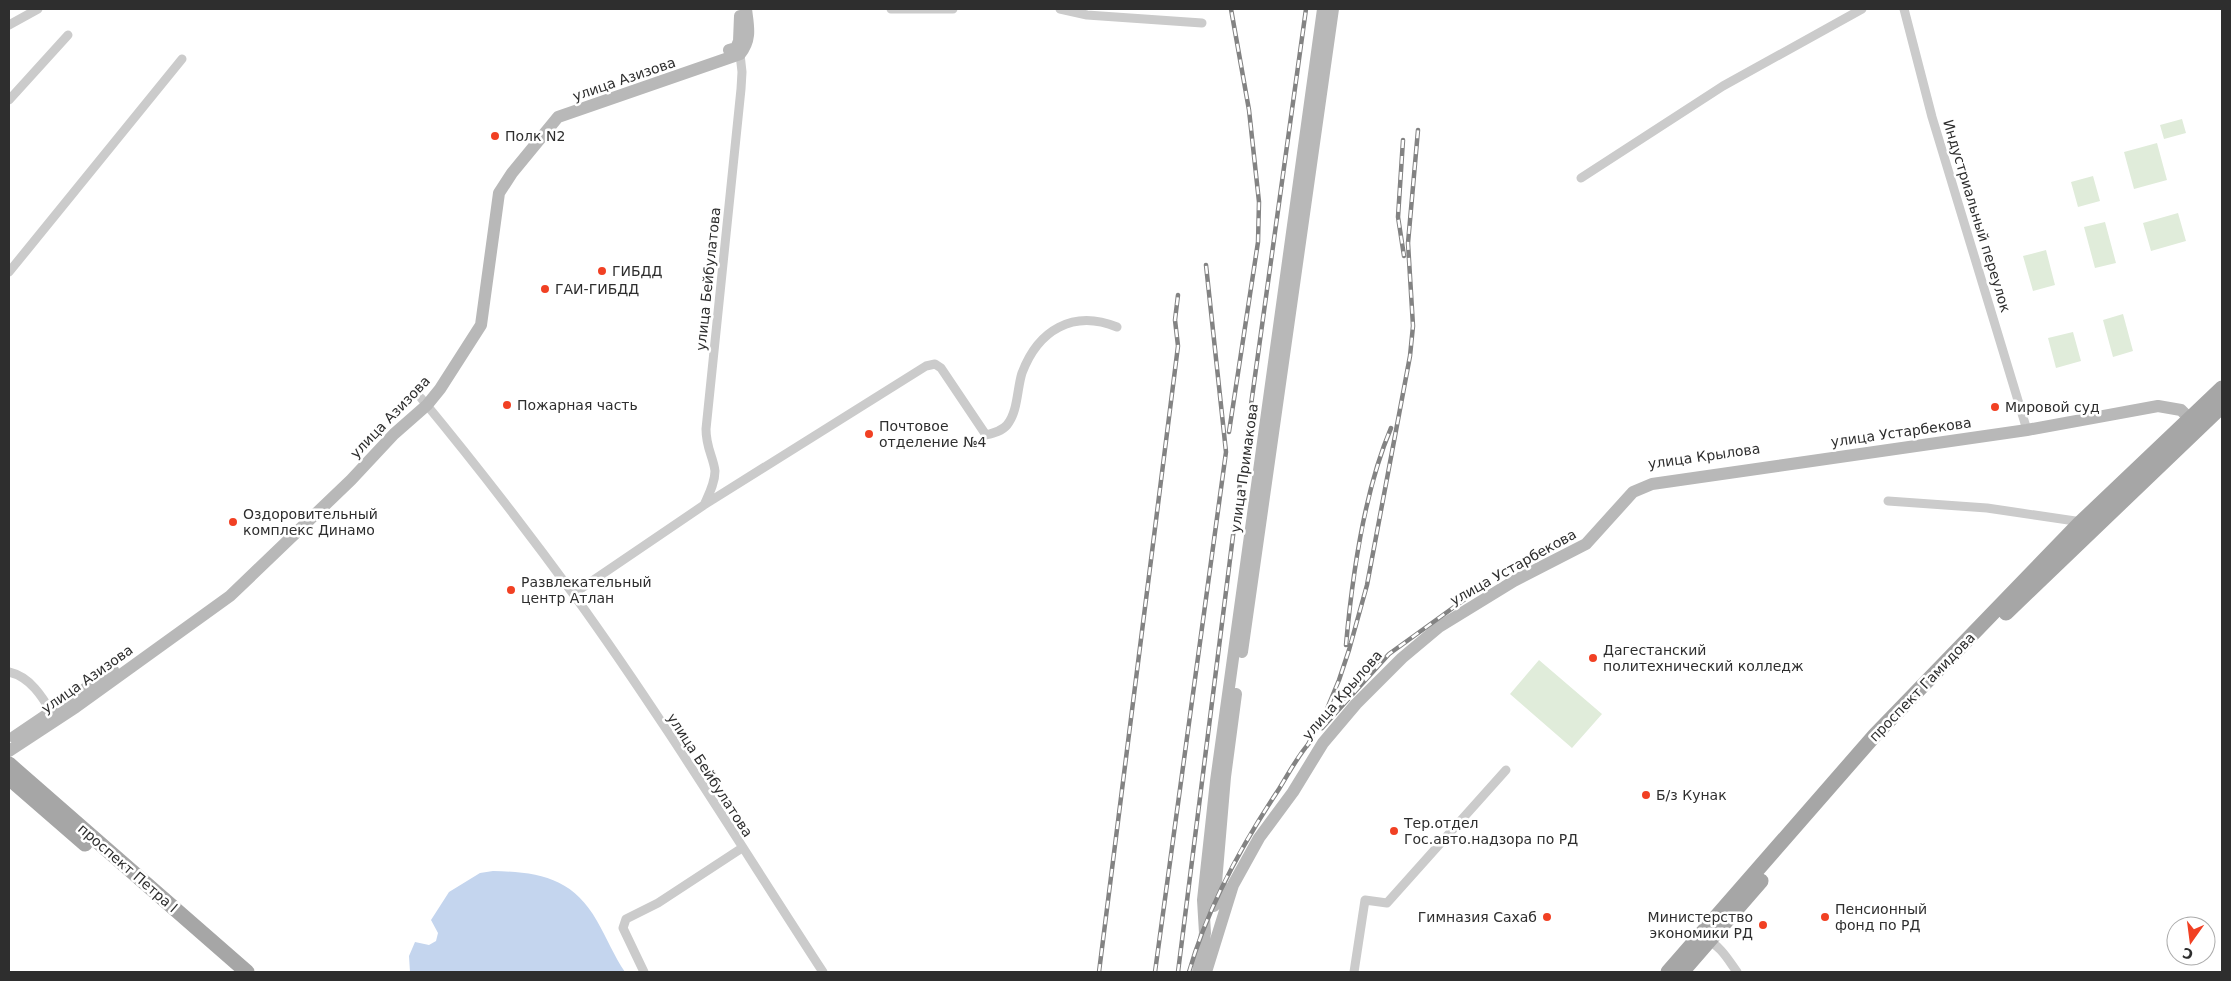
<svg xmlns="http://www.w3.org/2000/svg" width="2231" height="981" font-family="'DejaVu Sans',sans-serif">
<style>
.green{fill:#e0ecda}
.water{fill:#c4d5ee}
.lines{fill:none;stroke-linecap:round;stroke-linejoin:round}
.minor{stroke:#cbcbcb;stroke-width:9}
.secondary{stroke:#b8b8b8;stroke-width:12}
.primary{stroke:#a6a6a6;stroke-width:15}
.rail-casing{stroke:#838383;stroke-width:4.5}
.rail{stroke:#fff;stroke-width:2.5;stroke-dasharray:8;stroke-linecap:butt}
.poi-dot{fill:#f14023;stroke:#fff;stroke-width:2}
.labels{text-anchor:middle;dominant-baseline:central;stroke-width:5;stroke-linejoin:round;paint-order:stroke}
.street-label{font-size:14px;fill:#2e2e2e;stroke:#fff}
.poi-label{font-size:14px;fill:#2e2e2e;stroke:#fff;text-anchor:start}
</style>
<rect width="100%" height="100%" fill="#fff"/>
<path class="green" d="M2182 119 2186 133 2164 139 2160 125Z
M2157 143 2167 180 2134 189 2124 152Z
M2093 176 2100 201 2078 207 2071 182Z
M2178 213 2186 241 2151 251 2143 223Z
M2105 222 2116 263 2095 268 2084 227Z
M2046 250 2055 285 2033 291 2023 256Z
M2123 314 2133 351 2113 357 2103 320Z
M2073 332 2081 361 2056 368 2048 338Z
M1539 660 1602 714 1572 748 1510 694Z"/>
<path class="water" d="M493 871C539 872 573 878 597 921 607 938 614 956 625 972H410L409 956 415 942 429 945 436 941 438 933 431 920 449 892 480 873Z"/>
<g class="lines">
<path class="minor" d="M891 9H953
M1060 9 1087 15 1202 23
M1904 9 1932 117 2027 430
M9 25 38 9
M9 100 68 35
M1581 178 1723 86 1862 9
M9 272 182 59
M421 398C474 462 525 528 574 595 662 717 741 846 823 972
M1888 501 1987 508 2082 522
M704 505C709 494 715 483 715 471 713 456 706 448 706 429L741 89 742 72 740 54
M573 594 704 505 926 366 935 364 941 368 986 435C994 433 1002 431 1007 425 1018 412 1017 388 1022 373 1038 330 1073 309 1117 327
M9 672C31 677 43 698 54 716
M1705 940C1719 943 1729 961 1737 972
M644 972 623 928 626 919 658 903 742 848
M1354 972 1365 900 1387 903 1506 770"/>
<path class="secondary" d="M729 50 736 48 739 41 740 16
M1242 652 1333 9
M14 737 113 670
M9 751 76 707 230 596 351 480 394 434 427 405 440 389 481 325 499 193 512 173 558 117 740 54C752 39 748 26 746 9
M1213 903 1218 902 1225 889
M1214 906 1225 777 1236 694
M1198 972 1205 933 1203 900 1216 781 1323 9
M1206 972 1233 885 1259 838 1293 792 1323 743 1356 704 1402 658 1439 627 1514 581 1586 544 1633 492 1652 484 2027 430 2158 406 2181 410 2195 424"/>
<path class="primary" d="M2006 613 2222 406
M9 764 247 972
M9 778 85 844
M1668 972 1875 735 2079 524 2222 388
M1682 972 1761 881"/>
<defs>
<path id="rail" d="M1403 140 1398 217 1404 256
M1229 432 1258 242 1259 202 1249 110 1231 9
M1346 645C1352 578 1365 489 1391 428
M1322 728 1389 654 1486 584
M1307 746 1324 716 1339 680 1349 650 1367 585 1410 356 1413 326 1408 243 1418 130
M1099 972 1178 346 1175 320 1178 295
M1155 972 1226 452 1206 265
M1178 972 1235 520 1306 9
M1189 972C1208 906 1241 846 1279 789 1289 773 1298 755 1311 741"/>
</defs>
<use href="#rail" class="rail-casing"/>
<use href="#rail" class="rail"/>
</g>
<g class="poi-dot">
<circle cx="495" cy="136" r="5"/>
<circle cx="602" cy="271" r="5"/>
<circle cx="545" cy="289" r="5"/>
<circle cx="507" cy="405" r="5"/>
<circle cx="1995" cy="407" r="5"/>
<circle cx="869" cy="434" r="5"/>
<circle cx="233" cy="522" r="5"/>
<circle cx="511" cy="590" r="5"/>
<circle cx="1593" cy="658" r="5"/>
<circle cx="1646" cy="795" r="5"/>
<circle cx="1394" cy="831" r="5"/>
<circle cx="1547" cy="917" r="5"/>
<circle cx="1825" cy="917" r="5"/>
<circle cx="1763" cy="925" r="5"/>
</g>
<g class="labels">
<g class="street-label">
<text transform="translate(624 79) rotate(-19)">улица Азизова</text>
<text transform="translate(1977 216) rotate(73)">Индустриальный переулок</text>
<text transform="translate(708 279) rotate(-84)">улица Бейбулатова</text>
<text transform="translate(390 417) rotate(-46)">улица Азизова</text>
<text transform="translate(1901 432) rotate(-8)">улица Устарбекова</text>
<text transform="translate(1704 456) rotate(-8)">улица Крылова</text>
<text transform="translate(1244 468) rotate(-82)">улица Примакова</text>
<text transform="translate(1513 567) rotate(-29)">улица Устарбекова</text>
<text transform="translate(87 679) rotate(-35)">улица Азизова</text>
<text transform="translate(1922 687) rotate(-46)">проспект Гамидова</text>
<text transform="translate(1342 695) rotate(-49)">улица Крылова</text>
<text transform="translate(710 775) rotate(57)">улица Бейбулатова</text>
<text transform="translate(128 868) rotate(41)">проспект Петра I</text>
</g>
<g class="poi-label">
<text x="505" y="136">Полк N2</text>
<text x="612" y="271">ГИБДД</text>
<text x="555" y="289">ГАИ-ГИБДД</text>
<text x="517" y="405">Пожарная часть</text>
<text x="2005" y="407">Мировой суд</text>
<text x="879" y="426">Почтовое<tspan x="879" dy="16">отделение №4</tspan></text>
<text x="243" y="514">Оздоровительный<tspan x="243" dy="16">комплекс Динамо</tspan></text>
<text x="521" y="582">Развлекательный<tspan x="521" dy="16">центр Атлан</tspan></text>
<text x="1603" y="650">Дагестанский<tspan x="1603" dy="16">политехнический колледж</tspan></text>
<text x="1656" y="795">Б/з Кунак</text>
<text x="1404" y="823">Тер.отдел<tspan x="1404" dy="16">Гос.авто.надзора по РД</tspan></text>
<text x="1835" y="909">Пенсионный<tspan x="1835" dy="16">фонд по РД</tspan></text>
<text x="1537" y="917" text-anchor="end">Гимназия Сахаб</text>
<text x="1753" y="917" text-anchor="end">Министерство<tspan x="1753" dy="16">экономики РД</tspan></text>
</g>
</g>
<rect width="2231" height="981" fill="none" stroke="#2e2e2e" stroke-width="20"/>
<g transform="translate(2191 941) rotate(194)"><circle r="24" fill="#ffffff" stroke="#ababab"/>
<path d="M0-4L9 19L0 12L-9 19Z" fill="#f14023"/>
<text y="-8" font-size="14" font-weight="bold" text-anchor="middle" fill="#2e2e2e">С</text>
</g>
</svg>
